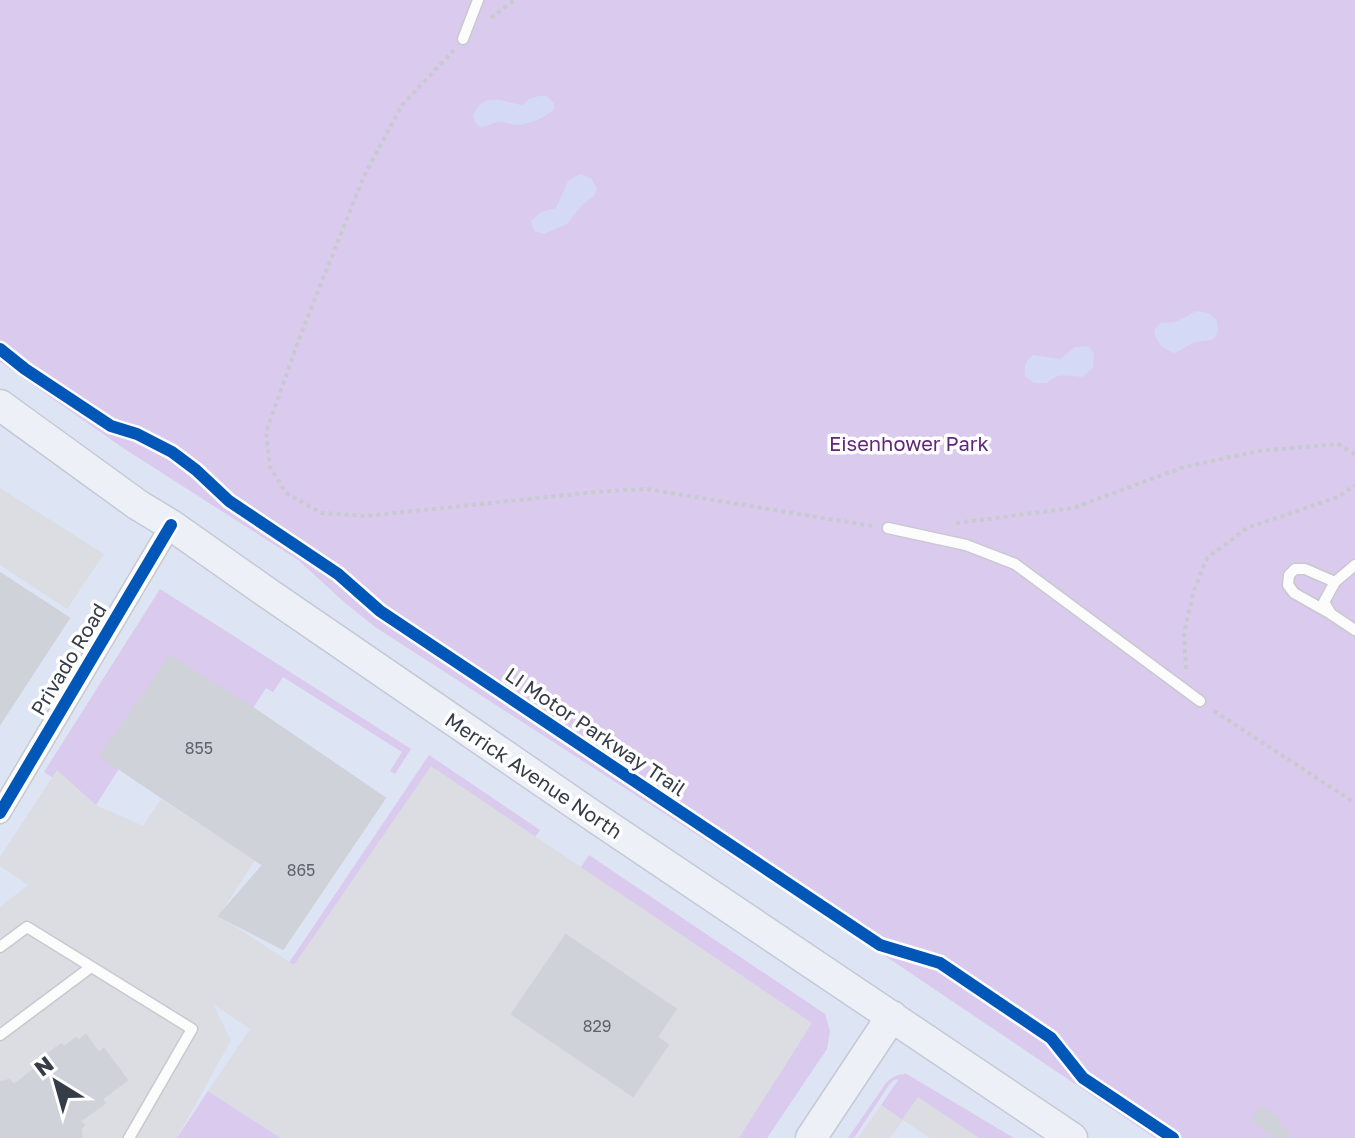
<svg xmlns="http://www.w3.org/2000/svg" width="1355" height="1138" font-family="'Golos Text',sans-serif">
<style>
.commercial{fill:#dde4f4}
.green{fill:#dacaed}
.sand{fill:#d4d9f5}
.parking{fill:#dbdde3}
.building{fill:#cfd2d8;stroke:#d0d2d9;stroke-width:2}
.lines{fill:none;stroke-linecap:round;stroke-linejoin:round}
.lane-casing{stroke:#c8c9cf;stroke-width:13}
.street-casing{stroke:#c8c9cf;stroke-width:23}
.secondary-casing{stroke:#c5c8d5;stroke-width:33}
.path{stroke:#c7cacf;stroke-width:4;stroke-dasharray:4 4;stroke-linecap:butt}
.lane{stroke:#fcfcfd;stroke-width:10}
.street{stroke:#fcfcfd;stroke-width:20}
.secondary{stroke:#eef0f7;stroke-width:30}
.cycleway-casing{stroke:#fff;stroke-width:17}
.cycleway{stroke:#0057b8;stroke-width:12}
.labels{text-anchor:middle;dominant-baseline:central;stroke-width:7;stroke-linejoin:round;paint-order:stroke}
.number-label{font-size:16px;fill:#5e636e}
.park-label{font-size:20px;fill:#61277b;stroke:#fff}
.street-label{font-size:20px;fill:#363c48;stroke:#fff}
</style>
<rect width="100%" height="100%" fill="#eaebf1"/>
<path class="commercial" d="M0 362 123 448 298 560 344 602 375 627 894 962 1155 1138H0Z"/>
<path class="green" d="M0 0H1355V1138H1155L894 962 375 627 344 602 298 560 123 448 0 362Z
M160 589 411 749 395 774 390 771 402 752 283 677 273 692 266 688 253 708 170 656 105 757 120 767 96 805 44 772Z
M429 755 540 830 517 863 282 989 274 985Z
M589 855 825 1014 830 1031 827 1049 767 1138H735L563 894Z
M905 1073 1014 1138H977L902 1120 881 1105 899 1079 894 1080 889 1085 854 1138H848L886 1083 893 1077 902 1074 903 1075Z
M208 1091 281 1138H177Z"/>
<path class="sand" d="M539 96H546L554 103V110C543 118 531 124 517 125 511 125 504 121 498 122 486 124 478 135 473 115 485 91 501 101 522 105L529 99Z
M580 174 591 178 597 189 594 196 583 204 567 224 544 234 534 231 531 221 541 212 556 208 568 181Z
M1196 311 1209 313 1217 321 1218 331 1214 339C1207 341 1202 341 1196 342 1189 344 1181 351 1174 353 1162 348 1157 344 1154 331 1162 316 1166 326 1177 321 1183 319 1190 314 1196 311Z
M1088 346 1094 353 1093 368 1082 377C1068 376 1058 372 1047 383H1034L1025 376C1024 365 1025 362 1033 355L1060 359 1075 347Z"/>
<path class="parking" d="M0 488 104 554 67 609 0 565Z
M431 766 812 1023 739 1138H281L208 1091 250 1029 213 1004 231 1040 177 1138H0V907L28 885 0 866V857L57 770 96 805 143 826 161 799 255 860 219 916 294 965Z
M918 1097 979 1138H930L903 1120 890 1138H858L881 1105 902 1120Z"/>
<path class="building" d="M0 573 69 618 0 724Z
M170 656 253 708 385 798 283 949 219 916 263 865 100 756Z
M566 935 676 1009 657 1037 668 1045 633 1096 512 1014Z
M86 1035 99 1053 104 1049 127 1080 102 1099 105 1103 80 1121 84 1125 81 1128 82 1138H0V1082L9 1080 14 1085 37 1067 35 1064 61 1044 64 1047 76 1038 78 1041Z
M1262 1107 1280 1120 1277 1124 1289 1132 1284 1138H1276L1252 1120Z"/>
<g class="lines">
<defs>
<path id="lane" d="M463 39 478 0
M888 528 966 545 1015 564 1200 701
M1355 565 1335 582 1324 602 1331 614 1355 630
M1331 614 1294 593 1288 585 1289 575 1295 569H1305L1335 582
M0 947 27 927 192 1029 129 1138
M0 1035 91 967"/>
<path id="street" d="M0 813 171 525"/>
<path id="secondary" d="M0 405 138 505 171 525 269 594 596 818 1072 1138
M811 1138 892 1016"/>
</defs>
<use href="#lane" class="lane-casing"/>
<use href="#street" class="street-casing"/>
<use href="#secondary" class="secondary-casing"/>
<path class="path" d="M491 18 514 0
M454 50 402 105 364 176 302 331 266 432 270 467 286 493 321 513 366 516 595 492 646 489 872 526
M956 523 1073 508 1184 467 1258 451 1338 444 1355 454
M1186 669 1184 633 1194 590 1207 558 1247 528 1338 497 1355 485
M1214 711 1355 803"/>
<use href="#lane" class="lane"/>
<use href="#street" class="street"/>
<use href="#secondary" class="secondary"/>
<defs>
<path id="cycleway" d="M0 349 25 369 111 426 137 434 172 452 196 470 229 501 338 574 380 611 880 945 940 963 1051 1038 1083 1078 1173 1138
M0 813 171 525"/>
</defs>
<use href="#cycleway" class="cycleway-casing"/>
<use href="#cycleway" class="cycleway"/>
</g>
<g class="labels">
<g class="number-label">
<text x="199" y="748">855</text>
<text x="301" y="870">865</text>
<text x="597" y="1026">829</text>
</g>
<g class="park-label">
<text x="909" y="443">Eisenhower Park</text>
</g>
<g class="street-label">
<text transform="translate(68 659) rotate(-59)">Privado Road</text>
<text transform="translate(596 731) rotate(34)">LI Motor Parkway Trail</text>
<text transform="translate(534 775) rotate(34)">Merrick Avenue North</text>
</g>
</g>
<g transform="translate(56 1082) rotate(323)" stroke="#ffffff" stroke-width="6" paint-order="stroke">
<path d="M0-6L14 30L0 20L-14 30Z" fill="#363c48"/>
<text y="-12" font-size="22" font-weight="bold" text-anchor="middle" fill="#363c48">N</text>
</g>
</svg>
